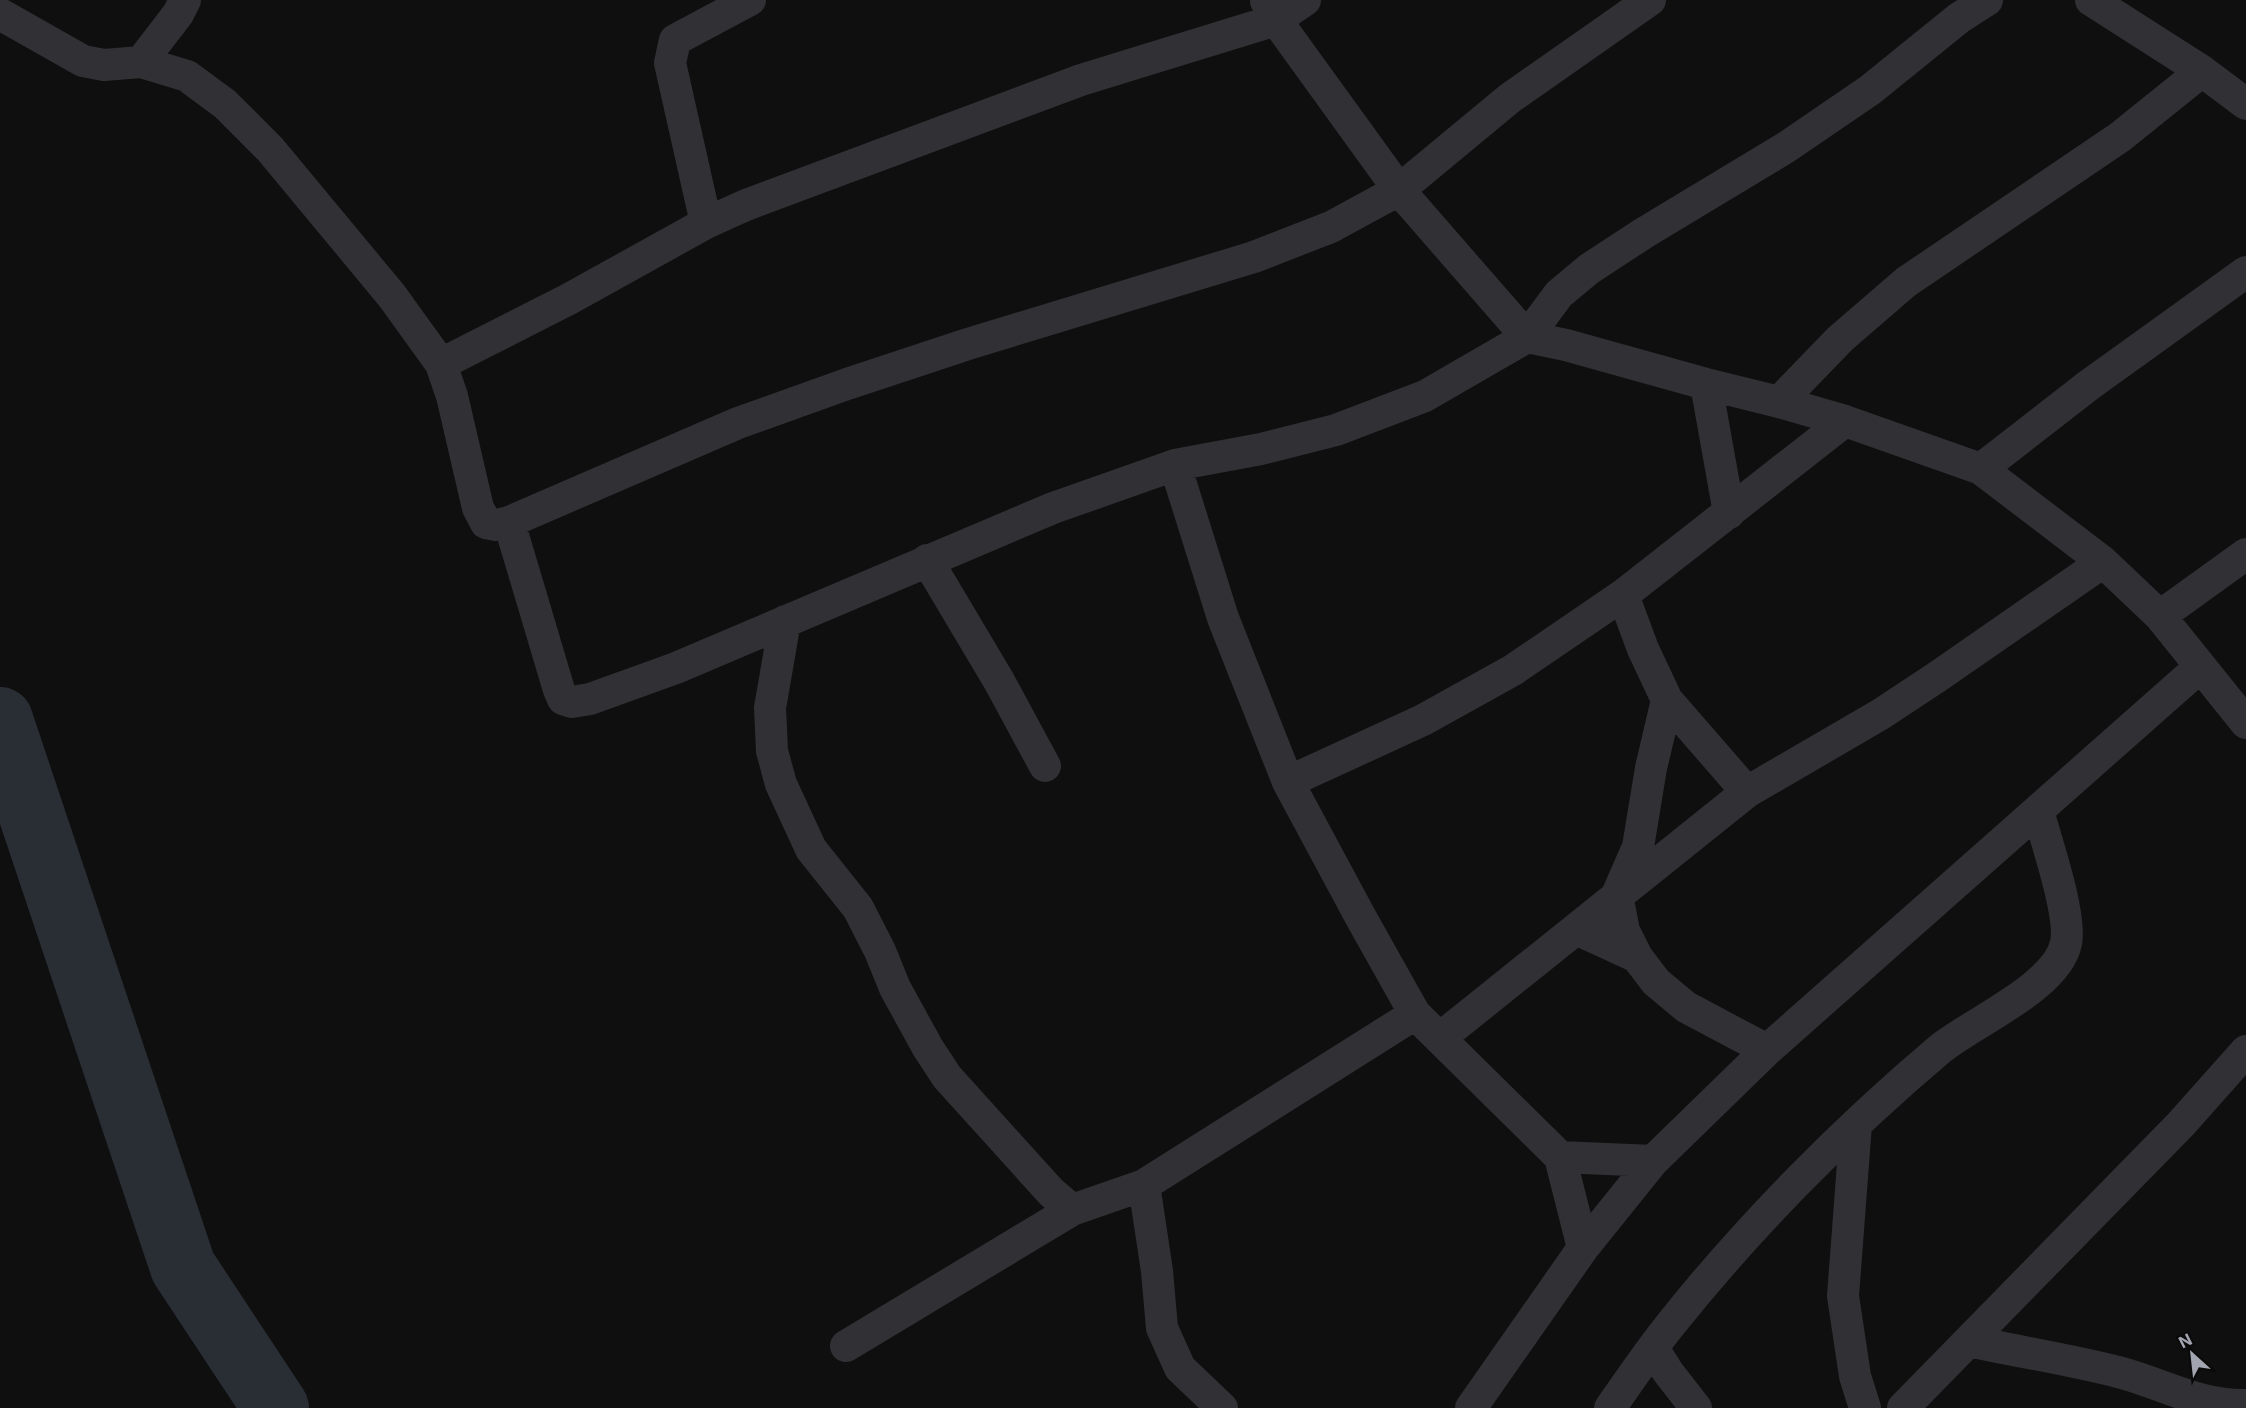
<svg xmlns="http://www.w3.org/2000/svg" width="2246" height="1408" font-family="Inter,sans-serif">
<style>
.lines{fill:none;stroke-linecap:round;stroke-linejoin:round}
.river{stroke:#292e35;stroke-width:66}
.minor{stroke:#313135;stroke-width:32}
</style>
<rect width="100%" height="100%" fill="#0f0f10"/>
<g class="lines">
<path class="river" d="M0 720 183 1267 276 1408"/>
<path class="minor" d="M1305 0 1276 20 1081 80 746 205 706 223 569 299 441 364 452 396 478 508 486 523 496 525 509 522 738 423 847 384 968 344 1254 257 1331 227 1399 190 1510 98 1650 0
M2091 0 2202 71 2246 104
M1266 1 1276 20 1399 190 1527 337 1566 345 1706 384 1779 402 1845 421 1981 469 2103 562 2160 616 2246 723
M0 14 83 61 104 65 141 62 187 76 225 104 270 149 392 296 441 364
M141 62 178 14 185 0
M706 223 670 63 675 40 750 0
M1706 384 1729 513
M1779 402 1840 339 1906 282 2120 137 2202 71
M1175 465 1223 618 1288 782 1360 916 1415 1014 1560 1157 1583 1248
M1981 469 2089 385 2246 272
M509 522 559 690 563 699 572 702 590 699 676 668 1053 508 1175 465 1261 449 1336 430 1425 396 1527 337 1559 294 1589 269 1644 233 1785 148 1870 90 1959 18 1987 0
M927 560 999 681 1045 766
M1623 595 1643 649 1667 700 1747 792
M2160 616 2246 554
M785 621 770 708 772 751 781 784 811 849 858 908 880 951 895 988 928 1048 947 1077 1051 1192 1072 1210
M1667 700 1651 768 1638 847 1617 895 1624 931 1637 957 1656 982 1686 1007 1767 1050
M1288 782 1423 720 1513 670 1623 595 1845 421
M1576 929 1637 957
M1440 1038 1747 792 1881 714 1937 677 2103 562
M1856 1124 1843 1296 1855 1376 1865 1408
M1560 1157 1653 1161
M1144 1185 1157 1271 1162 1328 1180 1368 1222 1408
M1969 1341C2020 1352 2072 1360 2122 1373 2165 1385 2200 1406 2246 1405
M846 1346 1072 1210 1144 1185 1415 1014
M1653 1348 1668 1372 1696 1408
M1471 1408 1583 1248 1653 1161 1767 1050 2200 667
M1610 1408C1630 1380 1649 1351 1671 1324 1749 1226 1845 1129 1940 1049 1973 1022 2057 987 2066 943 2072 916 2046 840 2038 811
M1903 1408 2181 1124 2246 1051"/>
</g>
<g transform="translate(2192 1354) rotate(333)" stroke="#0a0a0b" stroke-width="4.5" paint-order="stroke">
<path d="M0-4.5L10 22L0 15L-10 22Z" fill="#a2a5b0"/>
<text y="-9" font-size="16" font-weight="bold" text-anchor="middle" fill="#a2a5b0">N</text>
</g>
</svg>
